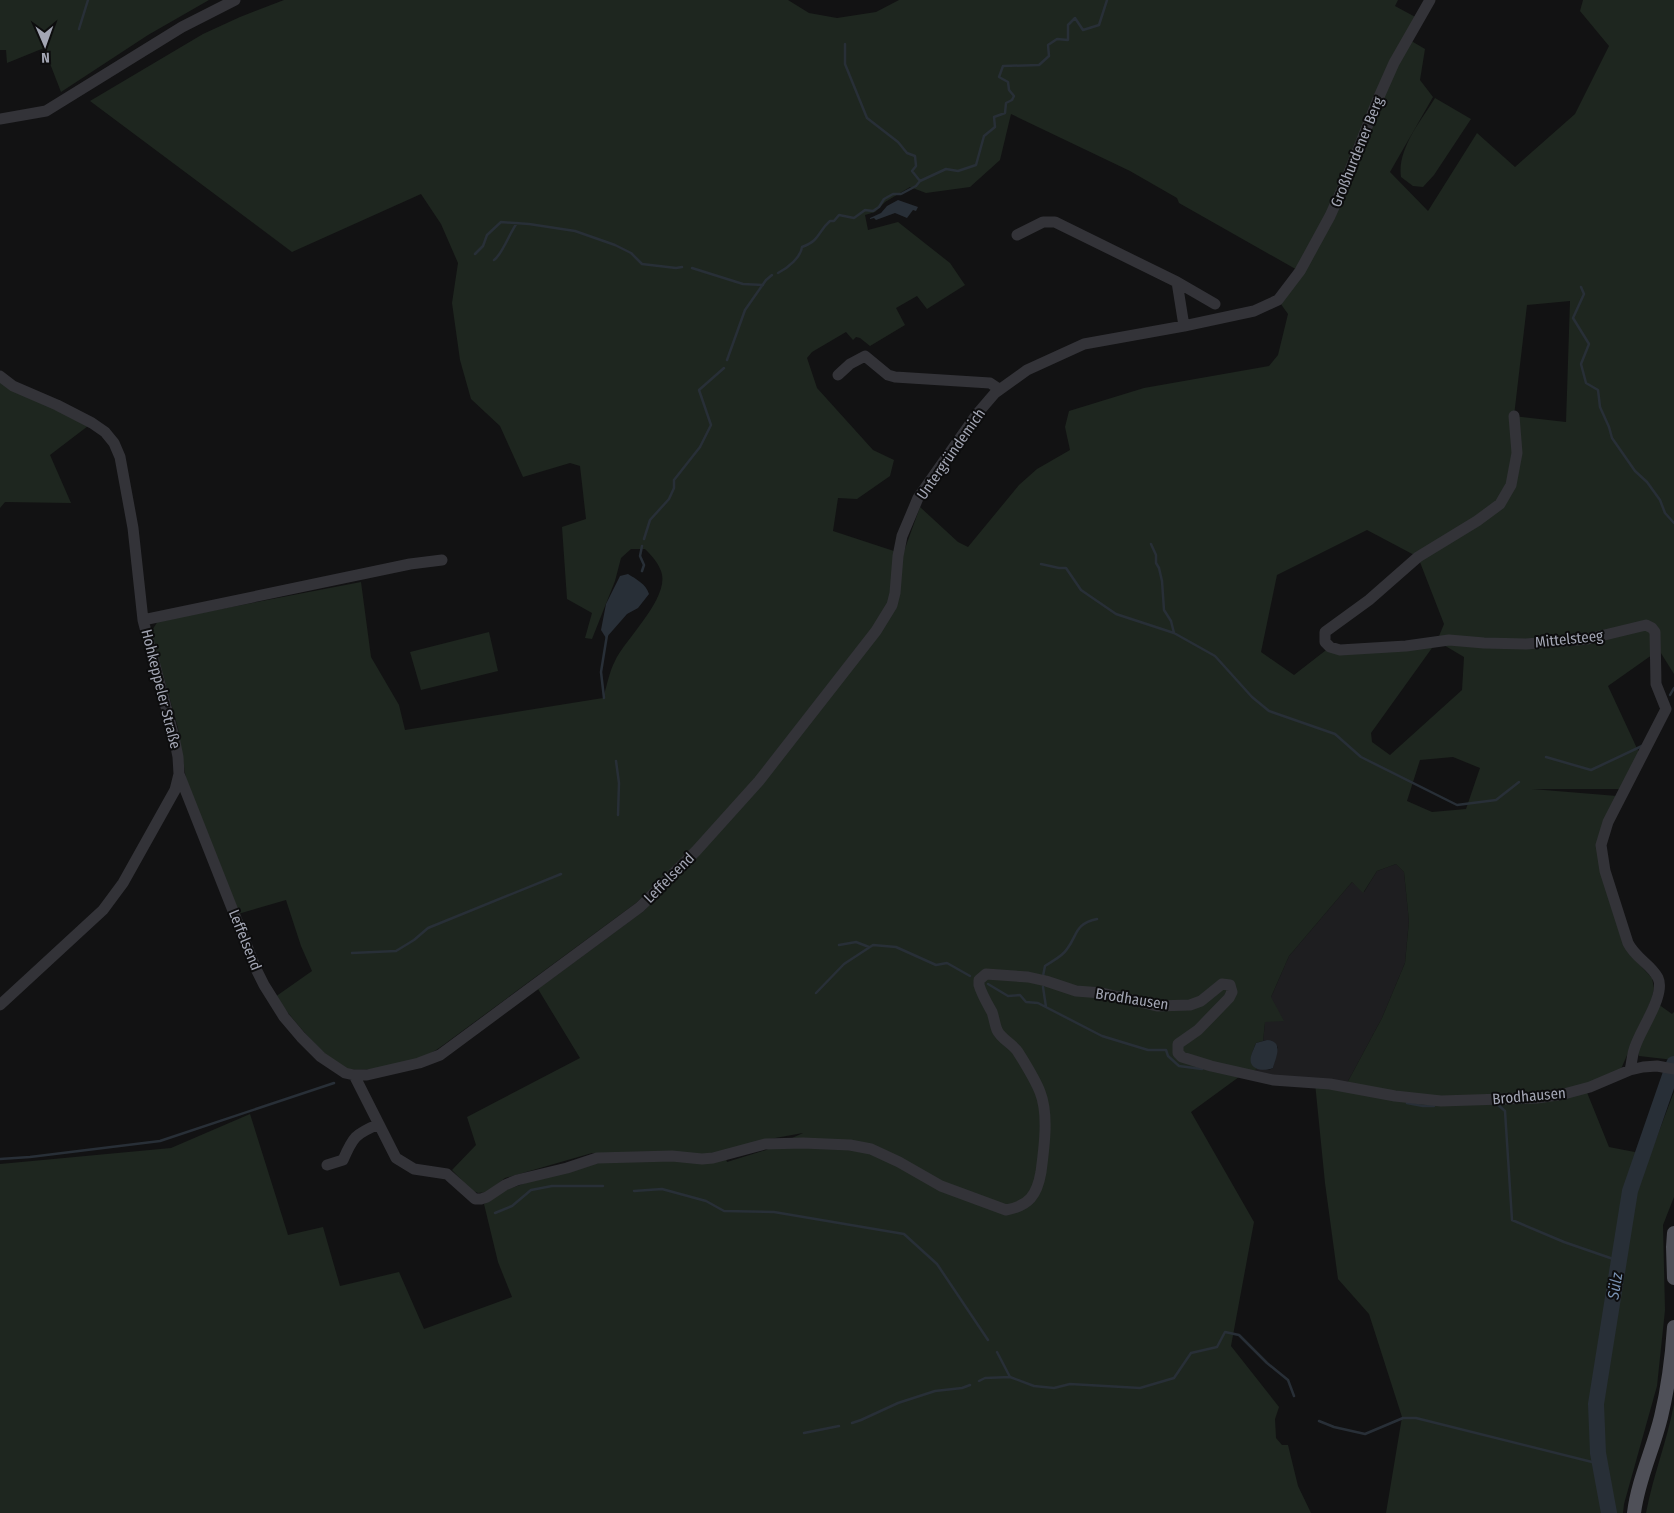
<svg xmlns="http://www.w3.org/2000/svg" width="1674" height="1513" font-family="'Fira Sans Condensed',sans-serif">
<style>
.built{fill:#1e1e20}
.green{fill:#1e261f;fill-rule:evenodd}
.water{fill:#282f37}
.lines{fill:none;stroke-linecap:round;stroke-linejoin:round}
.stream{stroke:#282f37;stroke-width:2.5}
.river{stroke:#282f37;stroke-width:16}
.minor{stroke:#333338;stroke-width:11}
.major{stroke:#4f5058;stroke-width:14}
.labels{text-anchor:middle;dominant-baseline:central;stroke-width:4;stroke-linejoin:round;paint-order:stroke}
.street-label{font-size:15px;fill:#a3a6b4;stroke:#0d0d0e}
.water-label{font-size:16px;font-style:italic;fill:#7891b1;stroke:#0d0d0e}
</style>
<rect width="100%" height="100%" fill="#121213"/>
<path class="built" d="M1396 864 1404 872 1409 921 1405 963 1382 1018 1345 1087 1254 1072 1257 1068 1269 1070 1273 1068 1278 1047 1267 1040 1263 1041 1265 1022 1271 997 1289 956 1352 882 1364 892 1377 871Z"/>
<path class="green" d="M0 0H209L148 35 61 92 44 48 7 63 6 50H0Z
M284 0H788L809 13 837 18 876 12 899 0H1398L1395 6 1419 19 1408 39 1425 49 1420 80 1433 97 1390 172 1428 211 1477 133 1515 167 1575 114 1609 46 1580 11 1583 0H1674V674L1659 650 1608 686 1641 757 1623 789H1532L1617 796 1601 833 1628 952 1652 978 1654 988 1652 998 1621 1069 1584 1085 1609 1147 1650 1155 1674 1092V1197L1663 1225 1665 1310 1657 1386 1624 1504 1623 1513H1386L1402 1417 1369 1314 1338 1279 1325 1183 1315 1083 1345 1087 1382 1018 1405 963 1409 921 1404 872 1396 864 1377 871 1363 893 1352 882 1289 956 1271 997 1284 1021 1265 1022 1263 1041 1256 1043 1252 1053 1251 1062 1257 1068 1254 1072 1243 1074 1191 1112 1254 1222 1231 1346 1279 1407 1275 1419 1276 1438 1282 1445H1288L1298 1486 1311 1513H0V1164L171 1148 250 1114 288 1235 323 1227 340 1286 399 1272 424 1329 512 1297 498 1262 484 1204 500 1192 610 1153H592L505 1178 487 1192 478 1193 471 1190 452 1170 476 1145 467 1117 580 1058 538 989 645 910 692 848 636 903 442 1046C436 1050 429 1055 422 1057 406 1063 361 1074 346 1068 324 1060 291 1016 275 997L312 971 301 946 286 900 238 914 186 779 178 728 151 632 158 621 361 582 371 657 399 705 405 730 603 698C607 686 609 672 615 661 626 638 671 597 661 571 657 561 652 556 645 549H631L621 558 615 581 592 639 585 638 592 613 567 599 562 527 586 519 580 466 570 463 523 477 500 426 471 399 460 360 452 303 458 263 441 224 421 194 292 252 90 101 203 34 240 17ZM1011 114 1130 171 1177 198 1179 203 1299 271 1278 300 1288 314 1278 355 1269 366 1144 388 1069 411 1065 427 1070 450 1037 469 1019 485 968 547 958 542 920 507 903 554 833 531 838 498 857 499 890 476 894 460 873 450 817 388 807 358 812 352 846 332 853 340 856 337 860 338 870 346 905 325 896 308 917 296 927 309 965 285 950 263 898 222 868 230 865 215 875 212 885 202 910 187 926 193 970 187 1000 160ZM1570 301 1566 422 1514 416 1527 305ZM1367 530 1418 557 1444 624 1437 641 1330 647 1294 675 1261 652 1277 575ZM1437 641 1464 657 1462 690 1390 755 1372 742 1371 733ZM1453 757 1480 768 1466 809 1432 812 1407 801 1420 760ZM803 1133 766 1150 727 1162 724 1153 764 1140Z
M1435 98 1471 119 1434 175 1423 187 1413 186 1401 177C1397 149 1421 121 1435 98Z
M0 381 88 426 50 455 71 503 5 502 0 508Z
M489 632 498 671 421 690 410 652Z
M1658 1004 1672 1014 1674 1012V1060L1639 1056 1637 1048Z
M1674 1404V1513H1646C1653 1476 1667 1441 1674 1404Z"/>
<path class="water" d="M898 200 918 207 916 211 913 210 907 218 895 213 876 220 874 218 870 219V218L881 213 887 206Z
M628 574C636 579 646 584 649 594L638 608 627 614 606 638 601 630 606 604 620 576Z
M1267 1040C1284 1041 1276 1057 1273 1068 1266 1071 1254 1071 1251 1063 1249 1057 1254 1049 1256 1043Z"/>
<g class="lines">
<path class="stream" d="M79 29 88 0
M845 44V64L867 118 898 142 907 153 915 156 916 166 912 171 920 181
M475 254 483 246 487 235 501 222 529 224 575 231 615 245 631 253 642 264 676 268 682 267
M494 260C502 255 510 232 517 223
M692 268 743 284 763 285
M778 273C788 268 801 257 802 247 821 240 817 232 830 221H834L839 215 854 218 865 210 873 211 879 207 884 199 893 194H901L916 186 920 181 946 169 958 171 976 165 984 136 995 127 994 117 1005 113 1006 103 1012 100 1014 96 1009 90 1008 82 999 77 1003 66 1039 65 1049 56 1048 45 1057 39 1068 40V25L1075 18 1083 30 1099 25 1107 0
M1581 287 1584 294 1573 318 1589 344 1581 364 1586 383 1598 390 1600 407 1609 427 1612 438 1635 471 1647 482 1660 500 1665 513 1674 523
M727 360 745 310 766 280 772 275
M644 539 650 520 669 499 674 488V480L700 447 711 425 699 390 724 368
M1151 544 1156 555V563L1159 568 1162 581 1164 610 1171 621 1174 633
M642 546 640 556 644 565 642 571
M1041 564 1059 568H1066L1081 590 1116 614 1174 633 1215 656 1252 697 1269 711 1335 734 1361 757 1457 805 1496 800 1519 782
M1670 695 1674 688
M604 698 601 672 607 635
M1546 757 1591 770 1642 746
M616 761 619 783 618 815
M839 945 856 942 869 947
M352 953 396 951 414 940 428 928 561 874
M1043 976 1045 966C1052 961 1062 957 1067 949 1078 935 1074 924 1097 919
M988 984 1008 996 1020 995 1026 1002 1038 1003 1102 1036 1148 1050H1166L1168 1056 1179 1066 1202 1069
M1043 987 1046 1007
M816 993 844 964 873 945 896 947 936 965 947 963 970 976
M1407 1103 1423 1106H1434
M1497 1104 1505 1111 1512 1220 1564 1242 1619 1261
M0 1159 30 1157 160 1141 334 1083
M634 1191 662 1189 706 1201 724 1211 774 1212 904 1234 937 1264 988 1340
M495 1213 512 1206 531 1190 552 1186H603
M997 1352 1010 1377 1034 1386 1054 1388 1070 1384 1140 1388 1174 1378 1191 1353 1217 1347 1225 1332 1239 1335 1267 1363 1288 1380 1294 1396
M979 1381 985 1378 1010 1377
M1319 1421 1334 1427 1365 1434 1403 1418H1416L1600 1464
M852 1423 861 1420 898 1403 935 1391 962 1388 970 1385
M804 1433 839 1426"/>
<path class="river" d="M1609 1513 1598 1453 1596 1404 1630 1191 1674 1064"/>
<path class="minor" d="M0 119 46 111 182 27 235 0
M1017 235 1043 222H1055L1177 282 1184 326
M1177 282 1215 304
M838 375 850 364 865 356 888 375 895 377 990 383 999 389
M0 376 13 386 57 405 92 423 105 432 114 443 120 457 133 528 143 620 174 737 178 757 179 774 175 790 123 883 103 910 0 1005
M1514 416 1517 453 1511 485 1500 504 1477 521 1418 557 1369 600 1325 632V642L1330 647 1340 650 1406 646 1449 640 1484 643 1526 644 1588 639 1646 625 1652 628 1655 632 1656 684 1666 709 1608 822 1601 845 1605 871 1628 943C1636 959 1651 964 1658 978 1666 995 1640 1030 1635 1047 1632 1054 1632 1063 1630 1070
M143 620 410 564 442 560
M179 774 256 969 264 985 284 1017 301 1037 321 1057 345 1073 354 1075H367L419 1063 440 1055 640 907 696 851 759 781 876 631 892 605 895 593 898 556 902 536 918 498 977 414 995 393 1027 370 1084 344 1184 326 1254 311 1278 300 1300 271 1330 216 1344 185 1378 99 1394 63 1430 0
M354 1075 396 1158 414 1169 447 1174 475 1199H481L487 1197 505 1185 517 1180 567 1168 597 1158 672 1156 702 1159 713 1158 765 1144 803 1143 850 1145 871 1149 899 1162 941 1186 1006 1210C1029 1206 1037 1195 1041 1172 1044 1149 1049 1114 1040 1092 1035 1079 1026 1065 1018 1052 1013 1044 1001 1039 997 1030 995 1025 994 1018 992 1012 987 1003 982 995 979 985V980L986 974 1028 977 1046 981 1076 991 1102 993 1157 1006 1190 1005 1201 1001 1222 984 1230 985 1232 992 1229 998 1198 1030 1178 1044V1053L1182 1057 1211 1066 1273 1080 1330 1084 1395 1096 1441 1101 1537 1098 1564 1094 1590 1087 1630 1070 1643 1067 1657 1066 1674 1069
M327 1165 343 1160C353 1137 355 1134 379 1124"/>
<path class="major" d="M1674 1233 1673 1247 1674 1278
M1634 1513C1638 1480 1653 1450 1661 1417 1668 1388 1672 1357 1674 1327"/>
</g>
<g class="labels">
<g class="street-label">
<text transform="translate(1357 152) rotate(-68)">Großhurdener Berg</text>
<text transform="translate(951 454) rotate(-55)">Untergründemich</text>
<text transform="translate(1569 639) rotate(-6)">Mittelsteeg</text>
<text transform="translate(161 689) rotate(76)">Hohkeppeler Straße</text>
<text transform="translate(669 878) rotate(-45)">Leffelsend</text>
<text transform="translate(245 940) rotate(68)">Leffelsend</text>
<text transform="translate(1132 999) rotate(9)">Brodhausen</text>
<text transform="translate(1529 1096) rotate(-5)">Brodhausen</text>
</g>
<g class="water-label">
<text transform="translate(1615 1286) rotate(-81)">Sülz</text>
</g>
</g>
<g transform="translate(45 45) rotate(178)" stroke="#0d0d0e" stroke-width="4" paint-order="stroke">
<path d="M0-4L9 19L0 12L-9 19Z" fill="#a3a6b4"/>
<text y="-8" font-size="14" font-weight="bold" text-anchor="middle" fill="#a3a6b4">N</text>
</g>
</svg>
